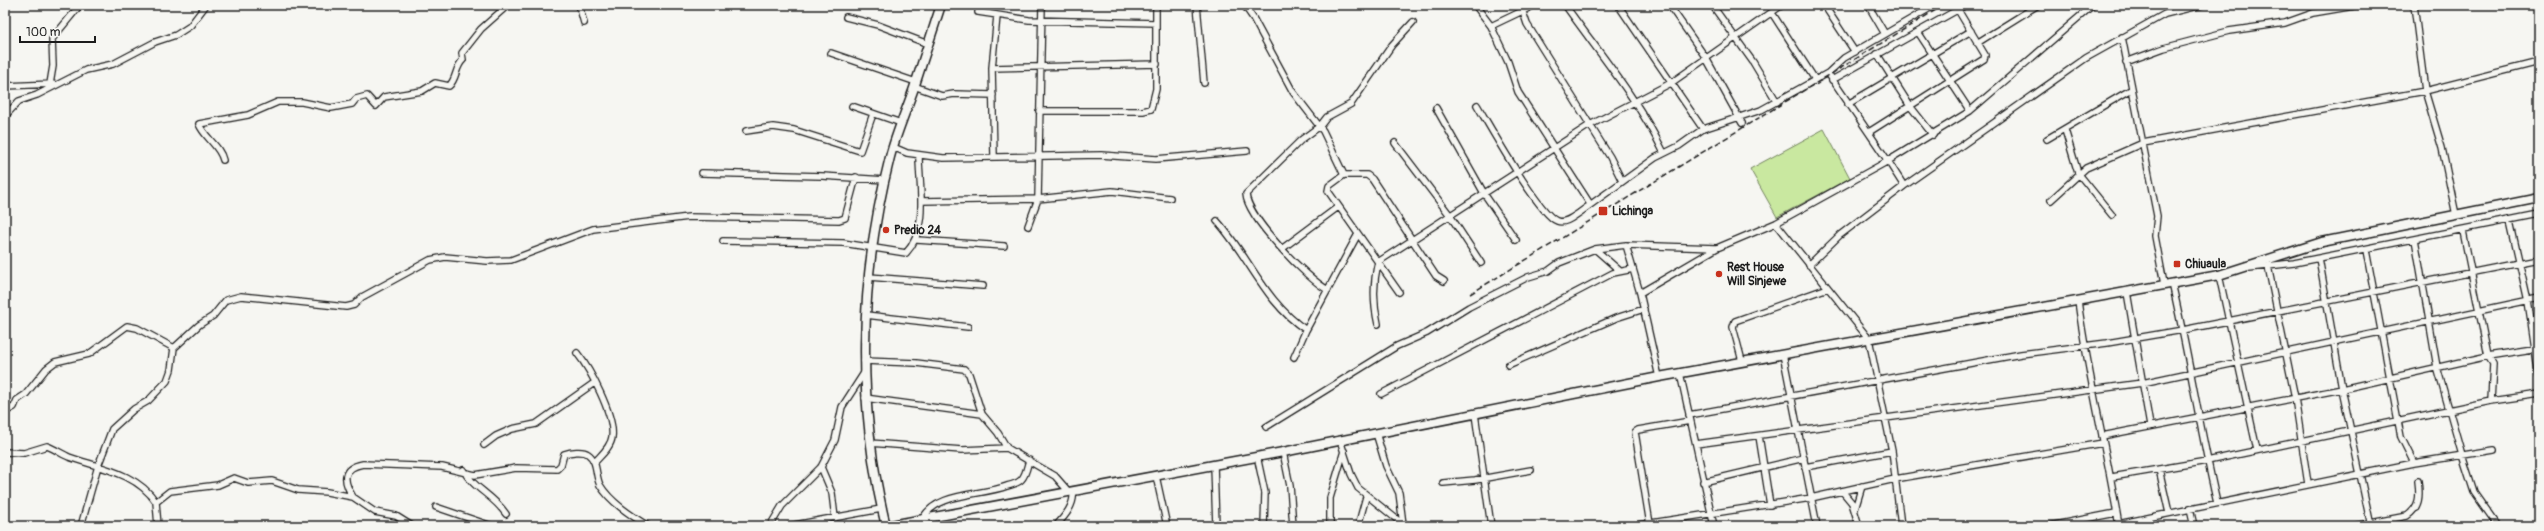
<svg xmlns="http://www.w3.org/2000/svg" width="2544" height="531" font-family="Pangolin,sans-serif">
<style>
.green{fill:#c9e8a0;stroke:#72825e}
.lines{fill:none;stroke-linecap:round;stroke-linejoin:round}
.street-casing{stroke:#1c1c1c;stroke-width:8}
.secondary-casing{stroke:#1c1c1c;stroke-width:11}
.street{stroke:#f6f6f2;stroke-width:5.5}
.secondary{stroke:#f6f6f2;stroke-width:8}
.rail{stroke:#1c1c1c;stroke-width:1.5;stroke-dasharray:6 3;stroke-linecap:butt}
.poi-dot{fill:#c8321e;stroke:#f6f6f2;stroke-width:1.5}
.labels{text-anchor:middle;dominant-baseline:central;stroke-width:3;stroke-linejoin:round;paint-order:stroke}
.poi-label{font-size:12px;font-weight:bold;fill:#1c1c1c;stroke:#f6f6f2;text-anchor:start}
</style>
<rect width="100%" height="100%" fill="#f6f6f2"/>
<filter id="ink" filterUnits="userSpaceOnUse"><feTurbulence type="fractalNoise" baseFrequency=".025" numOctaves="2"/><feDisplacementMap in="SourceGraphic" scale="8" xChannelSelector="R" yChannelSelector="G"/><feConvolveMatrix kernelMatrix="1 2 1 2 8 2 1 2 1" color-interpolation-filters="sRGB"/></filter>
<g filter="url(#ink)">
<path class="green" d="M1824 129 1850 178 1777 217 1750 169Z"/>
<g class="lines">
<defs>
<path id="street" d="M579 5 584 23
M1197 5 1204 83
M1244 5 1253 18 1293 92 1323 131 1344 175H1367L1372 179 1436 276 1444 281
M1475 5 1491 26 1508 62 1518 92 1590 204
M1565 5C1599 53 1638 99 1664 153
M1618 5 1703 129
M1669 5 1706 58 1742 123
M1712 5 1753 62 1777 102
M1824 5 1855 52
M1868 5 1885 34
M2414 5 2425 91 2442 148 2456 215
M978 12 1029 20 1156 23
M1523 12 1527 24 1610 157 1622 181
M1772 13 1816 81
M846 17 878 25 928 44
M1491 26 1535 5
M1918 32 1970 111
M2122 37 2157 216 2155 236 2164 284
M1977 43 2038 5
M831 53 916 82
M1877 54 1910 106 1933 135
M2126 62 2164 48 2229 31 2285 23 2313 13 2360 5
M992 68 1157 64
M1832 80 1966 5
M50 84 53 66 52 39 80 5
M5 86 53 84
M914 86 942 96 954 94 993 95
M1848 104 1971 31
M1477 105C1489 125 1539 215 1557 221 1565 224 1573 217 1579 213L1655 158 1679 146 1703 129 1761 110 1828 73
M852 106 901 123
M1436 108 1485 195 1516 240
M1039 111H1143L1151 109 1156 89V5
M5 116 19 101 37 95 86 70 113 64 155 42 176 35 190 26 206 5
M2065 130 2078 173 2112 215
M746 131 773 127 794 130 860 151 873 114
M1869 132 1984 59 1985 55 1958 10
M2047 139 2132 89
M1395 143 1449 214 1481 263
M893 147 907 153 943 158 1101 155 1156 159 1247 151
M994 156 992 68 997 16
M223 160C220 146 204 137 199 124L248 115 278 102H302L331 108 352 104 356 99 367 96 376 106 384 97 422 91 435 83 449 86C457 79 455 67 463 60L462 53 481 29 508 5
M702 173 822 176 885 180
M1344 175 1329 186 1328 191 1399 292
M1904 186 1888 161 1970 111 2093 5
M2051 200 2086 168 2143 143 2425 91 2539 62
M922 201 1038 199 1112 191 1170 198
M1217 221C1249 256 1265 303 1306 330
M2510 221 2528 301 2539 376
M1776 223 1869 339 1892 451 1901 526
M1028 226 1038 199 1042 5
M2463 231 2488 356 2493 364 2491 401
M2415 239 2437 367 2462 455 2474 492 2498 526
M917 240 1004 246
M723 241 843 243 906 253C929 229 919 186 919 156
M1626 245 1640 293
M1283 248 1338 207
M1595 249 1626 245 1716 248
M2366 250 2401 437 2414 463
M2319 258 2342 389 2371 526
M1809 265 1840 235 1904 186 2086 58 2165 14 2201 5
M2268 266 2295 398 2308 484
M2249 268 2294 263 2539 214
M2219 275 2257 450
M869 277 983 286
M2172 283C2189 356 2200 430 2217 503
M1328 290C1307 279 1247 217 1246 194L1301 140 1320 126 1327 117 1351 104 1392 45 1413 22
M2127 292 2150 426
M2078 301C2088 377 2107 451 2119 526
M866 315 968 327
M1378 324C1373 303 1373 283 1378 262L1588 126 1671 83 1782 5
M174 348 199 325 213 316 226 300 241 296 346 307 354 305 362 297 430 260 445 257 487 261 511 260 593 229 689 217 839 220 845 218 856 177
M577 353C590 369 615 416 612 437 611 447 601 455 595 462
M1783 354 1817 526
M1294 357 1306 330 1358 234
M864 361 916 363 964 369 969 374 982 414 998 433 1007 448 1055 476 1069 492
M1742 361 1733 327 1735 321 1828 288
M1508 365 1616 318 1644 309
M1680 373 1714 526
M1659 377 1640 293 1717 248 1776 223 1888 161 1828 73 1844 58 1935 5
M1381 394 1613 273 1633 269
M865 398 982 414
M5 412 14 407 17 400 26 394 46 369 55 362 89 354 127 326 137 328 174 348
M1475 414 1491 526
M1689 415 2021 354 2107 343 2183 330 2539 259
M1266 427 1397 346 1427 333 1469 307 1528 277 1548 271 1559 263 1595 249 1620 271
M1376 433 1386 466 1399 493 1403 524
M1759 436 1770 505
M2102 436 2342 389 2488 356 2539 348
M1340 440 1351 474 1358 488 1405 526
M870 443 962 450 1007 448
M1696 444 2142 383 2539 298
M484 445 496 436 512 429 536 424 594 383
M5 452 24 453 47 446C55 449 62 454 69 457 100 468 137 473 156 502L170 491 218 485 234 478 248 483 272 481 298 490 327 492 353 497 375 512 396 516 412 526
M1283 452 1290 486 1293 526
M1257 456 1265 493 1264 526
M1214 465 1216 526
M821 467 832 493 835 518
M1805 467 1892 451
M2159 469 2169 513
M463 470C475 490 492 494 506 514
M1156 476 1167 526
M2112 477 2207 461 2491 401 2539 394
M1703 482 1804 458
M1443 483 1475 480 1531 470
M1842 491 1852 503 1859 526
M353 497C343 481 341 468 363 464L442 467 475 475 516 468 557 469 561 465 564 454C570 452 583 450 588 454 598 461 595 475 600 485 610 502 632 516 648 526
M156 502 158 526
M436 507 492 526
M2190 508 2194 526
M1855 509 1862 486
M922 520C935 492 981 496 1007 486 1011 485 1018 483 1021 480 1026 475 1027 467 1029 460
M1650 524 1635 432 1638 430 1690 421
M2118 524 2414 463 2494 450
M81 526 98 466 112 429 134 409 148 401 167 381 171 370 174 348
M770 526 782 506 821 467 835 440 842 407 864 373
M789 526 881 509
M1056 526C1065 516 1075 505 1073 491
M1330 526V498L1344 451
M1358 526 1366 497
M1632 526 1811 498 1895 479 2103 443
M2049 526 2116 513
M2355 526 2407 516C2420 507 2420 496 2418 481"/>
<path id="secondary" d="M886 526 1283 452 1659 377 2219 275 2322 242 2539 198
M886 526C856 404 859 278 890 157 896 134 906 111 914 88 923 61 932 33 941 5"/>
</defs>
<use href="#street" class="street-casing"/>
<use href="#secondary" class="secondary-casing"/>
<use href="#street" class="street"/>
<use href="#secondary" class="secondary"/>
<path class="rail" d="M1470 294 1944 5"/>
</g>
</g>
<g class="poi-dot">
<rect x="1598" y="206" width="10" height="10" rx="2"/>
<circle cx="886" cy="230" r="4"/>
<rect x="2173" y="260" width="8" height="8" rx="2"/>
<circle cx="1719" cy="274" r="4"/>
</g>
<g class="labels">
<g class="poi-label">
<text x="1612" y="211">Lichinga</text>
<text x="894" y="230">Predio 24</text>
<text x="2185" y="264">Chiuaula</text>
<text x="1727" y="267">Rest House<tspan x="1727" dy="14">Will Sinjewe</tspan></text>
</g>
</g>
<rect width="2544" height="531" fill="none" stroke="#f6f6f2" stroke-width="20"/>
<rect x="10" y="10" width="2524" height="511" fill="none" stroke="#1c1c1c" stroke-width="1.5" filter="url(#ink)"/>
<path d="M20 36v6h75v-6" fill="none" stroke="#1c1c1c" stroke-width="2"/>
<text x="26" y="36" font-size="12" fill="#1c1c1c" stroke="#f6f6f2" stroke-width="3" paint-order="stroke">100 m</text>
</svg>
